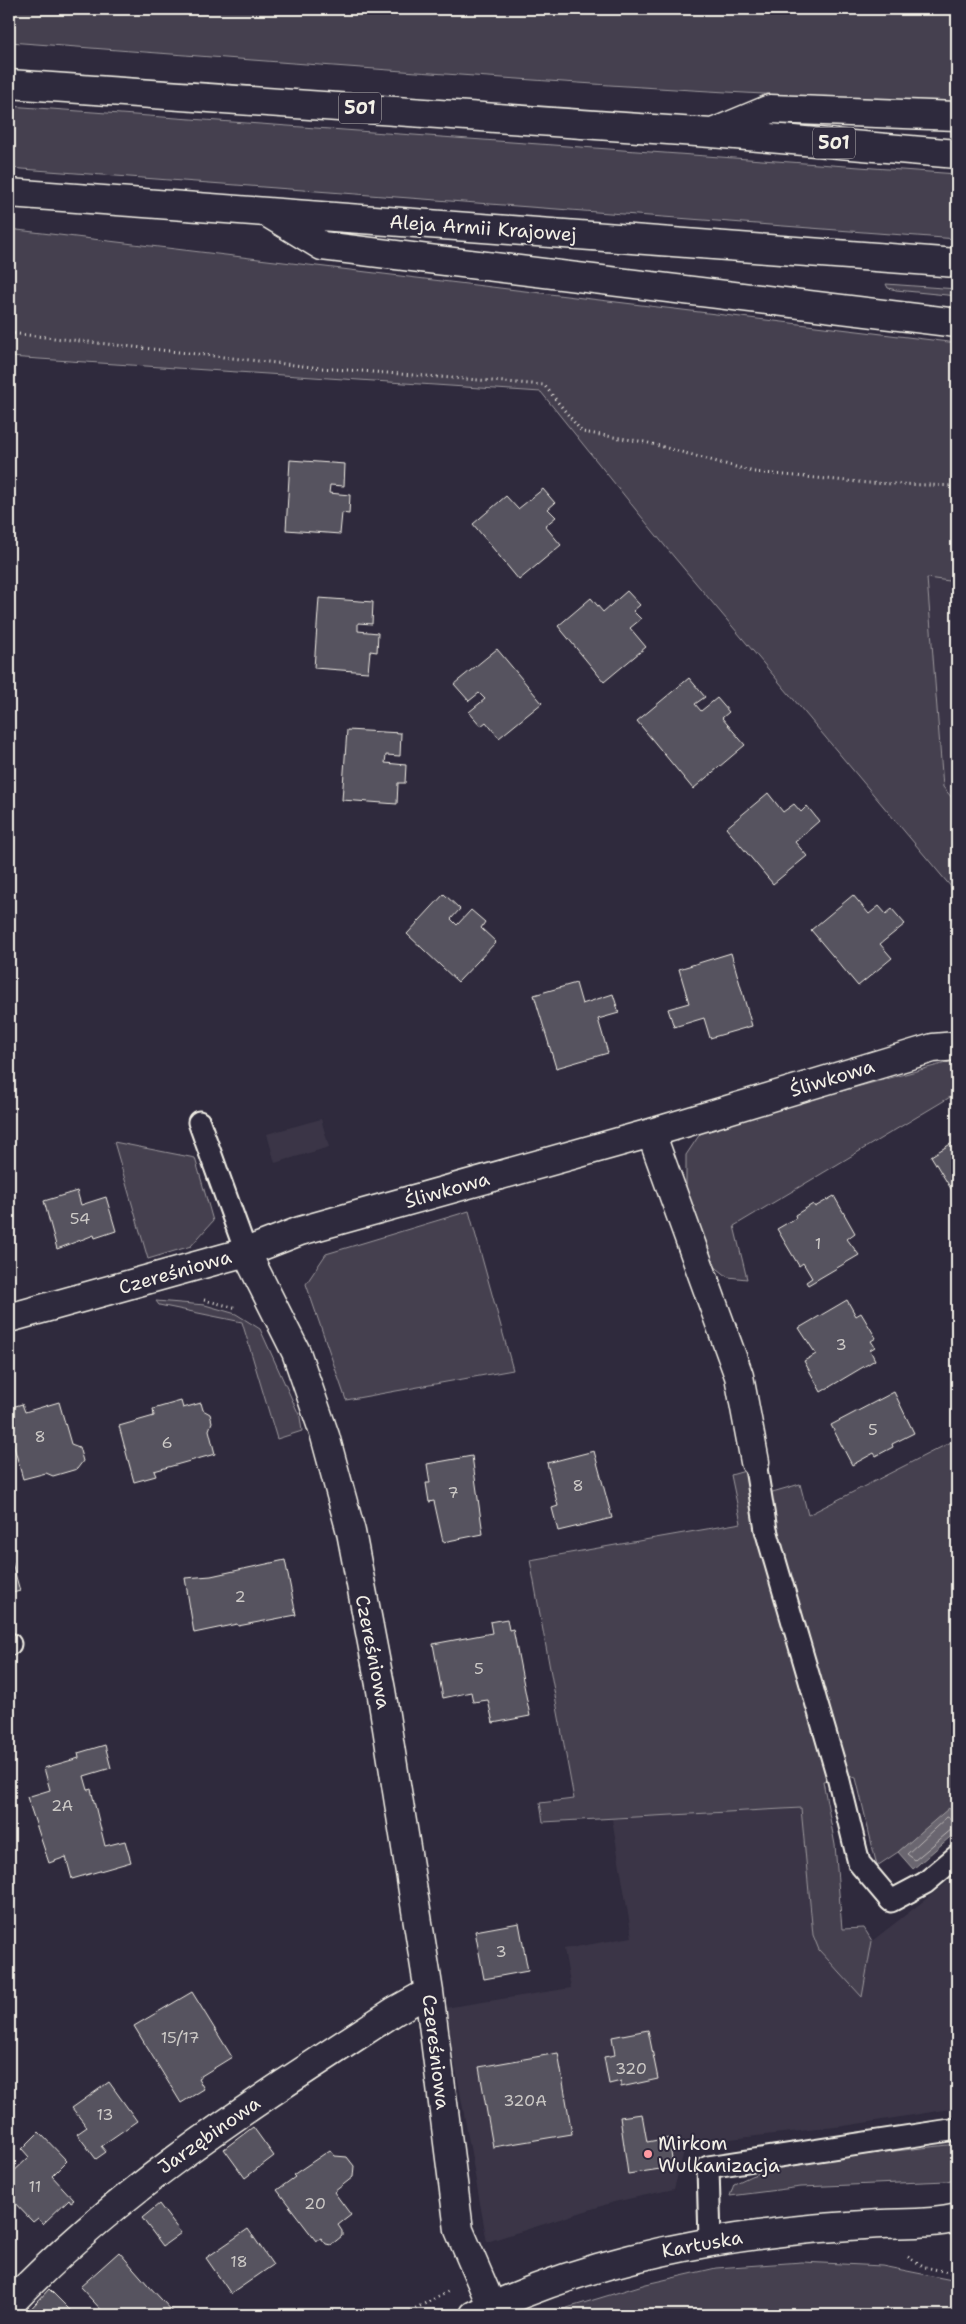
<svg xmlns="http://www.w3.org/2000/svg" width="966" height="2324" font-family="'Shantell Sans',sans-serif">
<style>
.built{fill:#3b3647}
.green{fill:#454050;stroke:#9c989c}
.water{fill:#6a6670;stroke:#a19ea0}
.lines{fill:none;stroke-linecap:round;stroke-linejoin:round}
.shore{stroke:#bdb9b8;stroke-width:1}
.building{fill:#56525f;stroke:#f4f1e8}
.service-casing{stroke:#f4f1e8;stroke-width:25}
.minor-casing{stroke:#f4f1e8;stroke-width:31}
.tertiary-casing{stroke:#f4f1e8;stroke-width:31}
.primary-casing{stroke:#f4f1e8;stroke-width:31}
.path{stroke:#f4f1e8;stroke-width:3;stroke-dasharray:1 4;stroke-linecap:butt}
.service{stroke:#2f2a3d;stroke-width:21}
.minor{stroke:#2f2a3d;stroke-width:28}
.tertiary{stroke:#2f2a3d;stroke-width:28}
.primary{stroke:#2f2a3d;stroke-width:28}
.poi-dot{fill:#ff9aa2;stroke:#2f2a3d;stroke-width:2}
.labels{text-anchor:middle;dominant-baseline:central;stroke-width:4;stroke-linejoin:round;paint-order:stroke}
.number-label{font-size:16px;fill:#ccc9c6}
.shield{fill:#2f2a3d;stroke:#b9b5b5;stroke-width:1}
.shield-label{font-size:18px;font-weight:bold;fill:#f4f1e8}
.street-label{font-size:19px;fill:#f4f1e8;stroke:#2f2a3d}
.poi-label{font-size:19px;fill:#f4f1e8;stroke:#2f2a3d;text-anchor:start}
</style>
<rect width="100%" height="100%" fill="#2f2a3d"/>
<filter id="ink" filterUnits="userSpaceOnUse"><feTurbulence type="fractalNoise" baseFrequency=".02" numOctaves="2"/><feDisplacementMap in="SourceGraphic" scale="10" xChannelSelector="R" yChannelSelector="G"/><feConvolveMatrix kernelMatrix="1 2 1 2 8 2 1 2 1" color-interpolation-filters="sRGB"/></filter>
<g filter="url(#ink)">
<path class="built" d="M927 577 957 582V804L943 787Z
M321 1119 329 1147 275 1163 267 1134Z
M801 1808 813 1935 861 1996 872 1941 957 1875V2108L844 2126 686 2144 674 2189 614 2202 487 2242 445 2008 571 1988 564 1949 632 1937 612 1819Z"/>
<path class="green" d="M9 9H957V103C641 91 325 65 9 42Z
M9 106 957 174V239L9 168Z
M9 229 957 343V582L927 578 943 787 957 804V894L669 551 541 392 9 357Z
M886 284 957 289V296L896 290 888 288Z
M957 1060V1093L734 1226 747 1279 728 1277 713 1265 686 1188V1155L704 1128Z
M114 1142 195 1158 213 1221 191 1246 148 1259Z
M469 1211 513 1370 346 1400 306 1284 326 1254Z
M156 1301 205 1305 236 1314 260 1329 300 1417 302 1431 277 1439 242 1322 159 1305Z
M957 1439V1818L949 1809 898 1852 877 1866 856 1778 848 1776 774 1528 769 1493 800 1484 808 1515Z
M745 1471 756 1532 828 1780 823 1781 835 1845 842 1929 864 1928 872 1941 862 1997 819 1950 813 1935 801 1808 543 1822 540 1803 574 1799 530 1560 741 1523 731 1475Z
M957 2144V2178L947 2181 801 2187 730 2196 734 2184 751 2176 789 2163Z
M802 2262 882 2266 957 2281V2315H544L646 2284 716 2268Z"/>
<path class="water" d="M949 1808 957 1818V1831L913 1869 898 1852Z"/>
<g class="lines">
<path class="shore" d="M957 1821 947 1817 907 1854 915 1860 952 1829 957 1828"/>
</g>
<path class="building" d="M290 460 345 464 344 486 330 485 329 493 350 495 349 514 342 513 340 534 286 530Z
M543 489 555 503 548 509 556 517 545 526 561 545 519 580 473 524 506 496 518 509Z
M627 591 640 605 633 611 641 619 630 628 646 647 604 682 558 626 591 598 603 612Z
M319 598 373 602 372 624 358 623V631L378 633 377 652 370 651 368 672 314 668Z
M497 649 542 703 499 738 486 722 481 726 469 712 485 699 479 693 469 701 454 684Z
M689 678 705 697 695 704 701 711 717 698 729 712 722 718 745 745 693 789 637 721Z
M347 730 401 733 400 756 386 755 385 763 406 765 405 783H398L397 804 342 800Z
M768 793 783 812 794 804 801 812 807 806 819 821 795 842 807 856 773 884 726 828Z
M444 894 460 909 451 919 457 925 471 910 485 922 481 928 496 942 458 982 407 934Z
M853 895 869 914 879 906 886 914 892 909 905 924 880 944 892 958 858 986 811 930Z
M731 953 752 1026 710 1038 704 1018 674 1027 668 1009 689 1003 679 969Z
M576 983 582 1004 613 994 619 1013 598 1019 608 1053 556 1068 534 995Z
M957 1140V1190L953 1192 931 1156Z
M77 1191 81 1205 106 1197 116 1231 95 1238 94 1235 57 1249 44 1201Z
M834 1196 855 1233 847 1239 859 1255 808 1285 806 1282 812 1278 803 1263 799 1266 777 1229 796 1218 795 1215 813 1204 815 1207Z
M847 1300 856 1316 861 1313 876 1338 871 1341 875 1347 870 1350 875 1360 821 1392 804 1361 816 1354 799 1328Z
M894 1392 914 1433 892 1444 893 1447 876 1456 874 1453 852 1465 831 1425Z
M181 1401 183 1408 201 1403 203 1410 210 1414 212 1422 209 1430 215 1454 154 1471 156 1476 134 1482 119 1426 154 1416 153 1409Z
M59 1402 71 1444 79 1447 83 1461 77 1469 53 1476 46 1473 23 1479 9 1429V1408L22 1404 25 1412Z
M594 1451 612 1518 558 1531 552 1508 558 1506 547 1463Z
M472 1456 483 1534 443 1542 434 1501 429 1502 426 1483H430L427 1464Z
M9 1552 20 1591 9 1594Z
M285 1560 296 1615 238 1626 237 1624 194 1633 185 1578 211 1576Z
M507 1619 509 1630 513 1629 530 1716 493 1723 488 1700 473 1702 471 1692 443 1698 433 1644 492 1633 490 1622Z
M105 1745 111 1768 84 1776 88 1790 91 1789 105 1846 125 1841 131 1862 72 1879 66 1857 49 1863 27 1797 50 1790 44 1768 79 1758 78 1753Z
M519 1923 528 1971 484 1979 475 1931Z
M192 1992 232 2057 198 2078 204 2089 181 2103 134 2026Z
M648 2030 658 2079 621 2087V2081L609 2084 604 2057 615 2055 612 2037Z
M558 2053 572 2134 493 2147 479 2067Z
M109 2082 137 2121 101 2146 106 2152 96 2159 77 2134 87 2127 72 2108Z
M642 2114 647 2142 669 2138 673 2167 628 2174 620 2117Z
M253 2127 274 2156 245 2178 224 2149Z
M39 2132 67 2161 52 2176 74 2200 71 2202 69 2199 43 2224 38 2218 33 2222 9 2197V2176L29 2157 22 2149Z
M330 2150 335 2156 347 2157 354 2166 353 2177 334 2192 351 2215 338 2225 342 2231V2236L331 2245 326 2244 321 2238 316 2241 277 2190 295 2177 293 2175Z
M159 2204 181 2233 163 2246 142 2218Z
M248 2229 273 2265 231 2294 206 2258Z
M119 2252 148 2285 176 2315H106L80 2287Z
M49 2289 75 2315H25Z"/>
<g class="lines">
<defs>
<path id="service" d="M199 1122 246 1252
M755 1462 766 1530 838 1777 859 1863 891 1901 925 1883 957 1856
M9 1644H10
M710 2241 708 2167 957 2129"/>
<path id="minor" d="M651 1133 739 1376 755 1462
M246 1252 296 1352 325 1436 351 1532 381 1690 429 1992 459 2230 492 2307
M9 1318 246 1252 300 1231 651 1133 933 1048 957 1046
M9 2305C121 2186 259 2100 395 2011L429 1992"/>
<path id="tertiary" d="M474 2315C579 2264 694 2240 810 2229 834 2227 858 2225 882 2224 907 2223 933 2224 957 2218"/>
<path id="primary" d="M9 84 711 133 957 154
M715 132 770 109 957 116
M9 193 957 263
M271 215 322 246 957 323"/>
</defs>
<use href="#service" class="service-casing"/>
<use href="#minor" class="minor-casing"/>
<use href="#tertiary" class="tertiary-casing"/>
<use href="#primary" class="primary-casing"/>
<path class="path" d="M9 333 321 368 544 385 582 432 645 442 754 472 868 483 957 486
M204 1300 237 1308
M908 2257 925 2267 957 2274
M402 2315 450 2291"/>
<use href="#service" class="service"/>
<use href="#minor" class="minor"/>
<use href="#tertiary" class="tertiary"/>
<use href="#primary" class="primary"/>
</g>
</g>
<circle class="poi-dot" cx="648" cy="2154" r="5"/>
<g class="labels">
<g class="number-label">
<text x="80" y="1218">54</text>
<text x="818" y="1243">1</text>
<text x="841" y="1344">3</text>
<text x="873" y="1429">5</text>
<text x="40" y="1436">8</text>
<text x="167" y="1442">6</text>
<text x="578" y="1485">8</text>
<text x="453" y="1492">7</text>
<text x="240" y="1596">2</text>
<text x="479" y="1668">5</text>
<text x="62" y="1805">2A</text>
<text x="501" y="1951">3</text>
<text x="180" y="2037">15/17</text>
<text x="631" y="2068">320</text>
<text x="525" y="2100">320A</text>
<text x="105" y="2114">13</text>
<text x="35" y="2186">11</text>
<text x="315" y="2203">20</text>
<text x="239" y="2261">18</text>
</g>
<g class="shield">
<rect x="339" y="92.5" width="42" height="31" rx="4"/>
<rect x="813" y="127.5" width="42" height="31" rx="4"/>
</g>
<g class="shield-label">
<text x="360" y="108">501</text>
<text x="834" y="143">501</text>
</g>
<g class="street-label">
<text transform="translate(483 228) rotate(4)">Aleja Armii Krajowej</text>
<text transform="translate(832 1078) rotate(-17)">Śliwkowa</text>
<text transform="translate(447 1190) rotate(-16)">Śliwkowa</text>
<text transform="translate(175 1272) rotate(-16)">Czereśniowa</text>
<text transform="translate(373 1652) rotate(79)">Czereśniowa</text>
<text transform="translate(436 2052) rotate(83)">Czereśniowa</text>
<text transform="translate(209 2135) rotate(-35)">Jarzębinowa</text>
<text transform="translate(702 2244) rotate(-10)">Kartuska</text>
</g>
<g class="poi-label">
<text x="658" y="2143">Mirkom<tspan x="658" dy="22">Wulkanizacja</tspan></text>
</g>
</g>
<rect width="966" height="2324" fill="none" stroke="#2f2a3d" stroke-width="30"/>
<rect x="15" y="15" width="936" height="2294" fill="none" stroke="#f4f1e8" stroke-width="2" filter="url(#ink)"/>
</svg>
